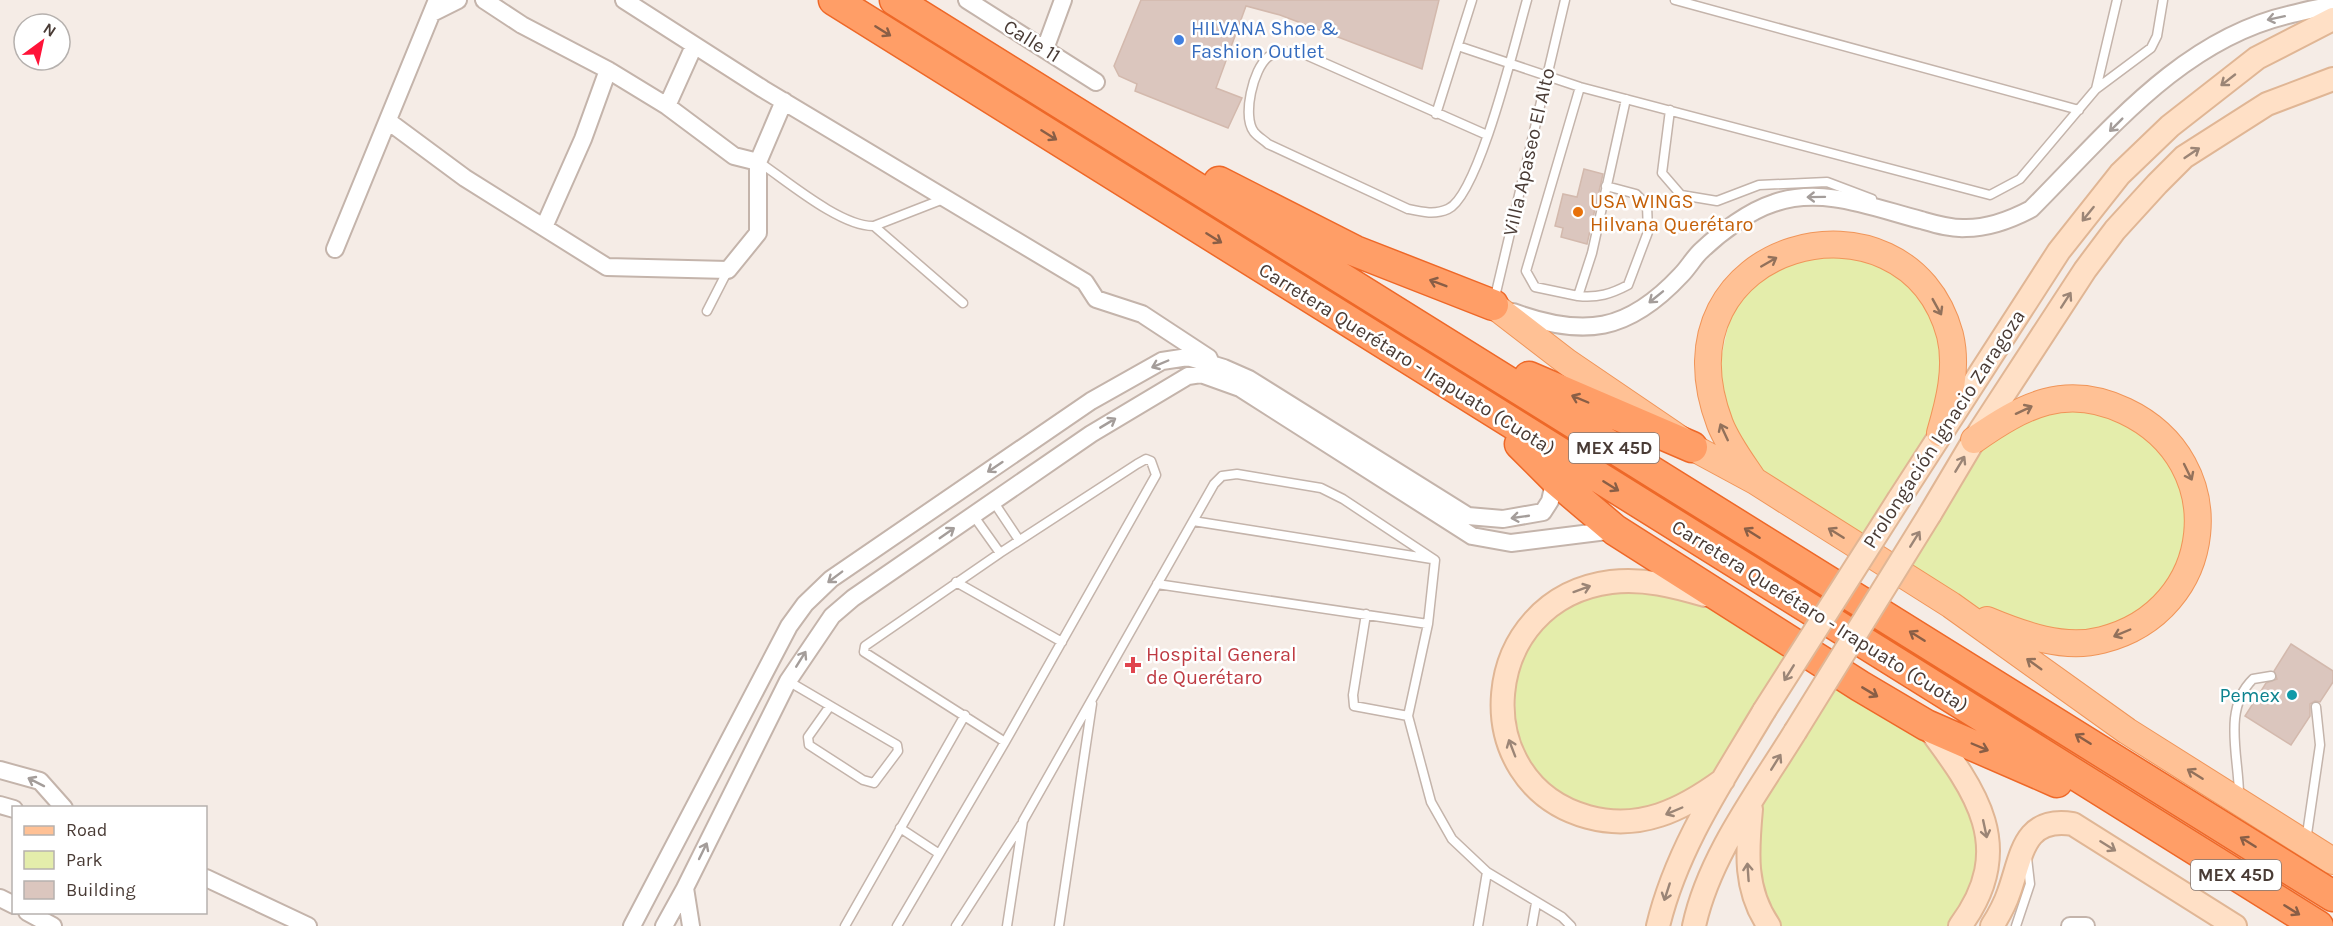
<svg xmlns="http://www.w3.org/2000/svg" width="2333" height="926" font-family="Karla,sans-serif">
<style>
.green{fill:#e4edab}
.building{fill:#dbc6be;stroke:#d3b9ad;stroke-width:1.5}
.lines{fill:none;stroke-linecap:round;stroke-linejoin:round}
.lane-casing{stroke:#c4b4ab;stroke-width:11}
.street-casing{stroke:#c4b4ab;stroke-width:20}
.secondary-casing{stroke:#e0b695;stroke-width:26}
.primary-casing{stroke:#f09559;stroke-width:28}
.highway-casing{stroke:#ee6828;stroke-width:33}
.lane{stroke:#fff;stroke-width:8}
.street{stroke:#fff;stroke-width:16}
.secondary{stroke:#ffe0c6;stroke-width:22}
.primary{stroke:#ffc195;stroke-width:26}
.highway{stroke:#ff9e67;stroke-width:30}
.secondary-bridge-casing{stroke:#e0b695;stroke-width:26;stroke-linecap:butt}
.secondary-bridge{stroke:#ffe0c6;stroke-width:22}
.oneway{stroke:#a49d9a}
.oneway2{stroke:#895e46}
.oneway3{stroke:#9b8576}
.oneway4{stroke:#92715b}
.shop-dot{fill:#3f7fe0;stroke:#fff;stroke-width:2}
.food-dot{fill:#e8710a;stroke:#fff;stroke-width:2}
.health-dot{fill:#e0444e;stroke:#fff;stroke-width:2}
.culture-dot{fill:#0f9aa8;stroke:#fff;stroke-width:2}
.labels{text-anchor:middle;dominant-baseline:central;stroke-width:5;stroke-linejoin:round;paint-order:stroke}
.shield{fill:#fff;stroke:#807672;stroke-width:1.5}
.shield-label{font-size:18px;font-weight:bold;fill:#493b35}
.shop-label{font-size:20px;fill:#366cbe;stroke:#fff;text-anchor:start}
.street-label{font-size:20px;fill:#493b35;stroke:#fff}
.food-label{font-size:20px;fill:#c56008;stroke:#fff;text-anchor:start}
.health-label{font-size:20px;fill:#be3a42;stroke:#fff;text-anchor:start}
.culture-label{font-size:20px;fill:#0d838f;stroke:#fff;text-anchor:end}
</style>
<rect width="100%" height="100%" fill="#f5ece6"/>
<path class="green" d="M1799 253 1864 255 1925 295 1946 355 1933 435 1864 543 1763 481 1735 441 1716 381 1735 295Z
M2083 404 2128 422 2184 474 2191 539 2152 609 2082 642 2001 619 1953 599 1903 570 1983 441 2012 416Z
M1645 589 1724 610 1790 650C1773 677 1757 705 1740 732 1733 744 1726 759 1717 771 1696 795 1659 811 1628 811 1613 811 1592 812 1579 806 1496 771 1494 643 1574 604 1595 593 1621 592 1645 589Z
M1838 681 1923 733 1952 770 1980 835 1977 882 1951 926H1779L1756 886 1759 810Z"/>
<path class="building" d="M1141 0H1439L1422 69 1280 15 1246 6 1216 88 1242 98 1228 128 1135 91 1137 84 1119 76 1114 66Z
M1584 169 1603 174 1587 244 1561 237 1563 228 1555 226 1563 194 1577 197Z
M2291 644 2333 671V682L2320 702 2315 701 2310 704V716L2291 745 2245 716 2266 683 2277 679 2274 671Z"/>
<g class="lines">
<defs>
<path id="lane" d="M1675 0 2079 110
M1458 46 1580 87 1990 195 2020 179 2096 89 2117 0
M1580 87 1526 271 1535 287 1578 296 1592 253 1626 99
M2096 89 2151 48 2157 36 2163 0
M1670 110 1662 173 1681 195 1717 201 1759 185 1827 182 1872 199
M1436 114 1472 0
M1487 135 1304 54C1292 52 1279 49 1268 57 1253 69 1242 116 1254 132 1258 137 1264 140 1268 144L1408 209C1422 212 1435 215 1448 209 1479 195 1516 38 1527 0
M759 162C787 181 841 227 874 226
M946 198 874 226 963 303
M1578 296C1598 298 1611 294 1628 285L1648 232 1647 205 1636 194 1606 186
M1494 301 1565 0
M707 311 728 270
M993 501 1019 540
M973 515 1000 553
M1193 521 1432 559
M956 582 1062 642
M1157 584 1428 624
M1366 614 1353 695 1354 706 1408 716
M788 681 897 745 898 751 874 783 863 780 809 745 808 737 830 706
M2239 795C2239 757 2222 709 2253 679L2271 676
M900 828 938 853
M2306 841 2320 745 2316 707
M845 926 965 715
M897 926 1005 742 1156 475 1151 461 1146 459 1137 464 1000 553 865 646 864 652 1005 742
M956 926 1021 825
M1007 926 1023 821 1214 484 1222 476 1237 474 1321 488 1343 499 1435 560 1428 624 1408 716 1431 802 1452 839 1487 872 1562 917 1571 926
M1059 926 1092 704
M1478 926 1487 872
M1532 926 1536 903
M2016 926 2030 884 2027 858"/>
<path id="street" d="M484 0 522 25 608 70 667 106 734 156 758 162
M624 0 763 89 1085 282 1096 299 1142 314 1209 358
M967 0 1096 82
M432 13 458 0
M1045 49 1063 0
M667 106 694 46
M388 121 465 178 607 267 728 270 758 233V162L784 101
M544 227 583 139 608 70
M335 249 437 0
M1513 312C1584 338 1628 332 1681 275 1689 267 1694 257 1702 250 1721 232 1749 211 1774 203 1823 186 1874 208 1921 220 1935 224 1951 229 1966 228 1989 228 2010 220 2031 209 2107 133 2182 38 2292 14 2305 11 2320 6 2333 7
M0 770 40 781 64 808
M0 805 14 809
M206 878 308 926
M0 898 14 905
M27 912 53 926
M632 926 789 626 805 604 831 579 1091 401 1162 361 1188 357 1224 368 1249 379 1468 516 1503 519 1543 512 1550 501 1555 479
M664 926 685 888
M691 926 685 888 788 681 832 616 853 598 1091 434 1188 376 1201 374 1240 388 1472 536 1511 543 1615 530
M2070 926H2086"/>
<path id="secondary" d="M1899 499 2059 251 2120 174 2170 126 2257 58 2333 19
M1930 514 1974 440 2085 270 2115 230 2157 184 2184 157 2267 104 2333 79
M1705 595C1674 586 1644 578 1611 582 1478 599 1464 783 1588 817 1640 831 1682 810 1723 780
M1927 726C1976 791 2018 848 1960 926
M1751 809C1747 852 1744 890 1769 926
M1658 926C1677 847 1723 780 1764 711
M1694 926C1709 856 1758 792 1795 732
M1992 926C1999 915 2005 904 2009 892 2022 856 2023 816 2073 824L2235 926"/>
<path id="primary" d="M1493 305 1567 362 1692 447 1755 481 1951 605 2127 731 2333 861
M1974 440C2024 405 2066 383 2125 411 2233 462 2217 611 2102 640 2064 650 2023 635 1987 620
M1753 479C1741 461 1728 444 1720 424 1650 240 1907 176 1950 335 1958 368 1949 402 1940 433"/>
<path id="highway" d="M834 0 2318 926
M895 0 2333 896
M1219 182 1355 251 1493 305
M1529 377 1692 447
M1520 444 1555 479 1615 530 1860 686 1926 725 2057 782"/>
</defs>
<use href="#lane" class="lane-casing"/>
<use href="#street" class="street-casing"/>
<use href="#secondary" class="secondary-casing"/>
<use href="#primary" class="primary-casing"/>
<use href="#highway" class="highway-casing"/>
<use href="#lane" class="lane"/>
<use href="#street" class="street"/>
<use href="#secondary" class="secondary"/>
<use href="#primary" class="primary"/>
<use href="#highway" class="highway"/>
<defs>
<path id="secondary-bridge" d="M1764 711 1899 499
M1795 732 1930 514"/>
</defs>
<use href="#secondary-bridge" class="secondary-bridge-casing"/>
<use href="#secondary-bridge" class="secondary-bridge"/>
</g>
<defs><path id="oneway-shaft" d="M-6 0H5M1.5-3L5.5 0L1.5 3" fill="none" stroke-width="1.6" stroke-linecap="round" stroke-linejoin="round" transform="scale(1.5)"/></defs>
<g class="oneway">
<use href="#oneway-shaft" transform="translate(2276 18) rotate(168)"/>
<use href="#oneway-shaft" transform="translate(2116 125) rotate(135)"/>
<use href="#oneway-shaft" transform="translate(1816 197) rotate(179)"/>
<use href="#oneway-shaft" transform="translate(1656 297) rotate(141)"/>
<use href="#oneway-shaft" transform="translate(1160 364) rotate(157)"/>
<use href="#oneway-shaft" transform="translate(1108 423) rotate(-31)"/>
<use href="#oneway-shaft" transform="translate(995 467) rotate(146)"/>
<use href="#oneway-shaft" transform="translate(1520 517) rotate(172)"/>
<use href="#oneway-shaft" transform="translate(947 533) rotate(-35)"/>
<use href="#oneway-shaft" transform="translate(835 577) rotate(143)"/>
<use href="#oneway-shaft" transform="translate(801 659) rotate(-58)"/>
<use href="#oneway-shaft" transform="translate(36 782) rotate(-153)"/>
<use href="#oneway-shaft" transform="translate(703 851) rotate(-64)"/>
</g>
<g class="oneway2">
<use href="#oneway-shaft" transform="translate(883 31) rotate(32)"/>
<use href="#oneway-shaft" transform="translate(1049 135) rotate(32)"/>
<use href="#oneway-shaft" transform="translate(1214 238) rotate(32)"/>
<use href="#oneway-shaft" transform="translate(1438 283) rotate(-159)"/>
<use href="#oneway-shaft" transform="translate(1580 399) rotate(-157)"/>
<use href="#oneway-shaft" transform="translate(1611 486) rotate(32)"/>
<use href="#oneway-shaft" transform="translate(1752 533) rotate(-148)"/>
<use href="#oneway-shaft" transform="translate(1917 636) rotate(-148)"/>
<use href="#oneway-shaft" transform="translate(1870 692) rotate(31)"/>
<use href="#oneway-shaft" transform="translate(2083 739) rotate(-148)"/>
<use href="#oneway-shaft" transform="translate(1980 747) rotate(23)"/>
<use href="#oneway-shaft" transform="translate(2248 842) rotate(-148)"/>
<use href="#oneway-shaft" transform="translate(2292 910) rotate(32)"/>
</g>
<g class="oneway3">
<use href="#oneway-shaft" transform="translate(2228 80) rotate(142)"/>
<use href="#oneway-shaft" transform="translate(2192 153) rotate(-34)"/>
<use href="#oneway-shaft" transform="translate(2088 214) rotate(129)"/>
<use href="#oneway-shaft" transform="translate(2066 300) rotate(-57)"/>
<use href="#oneway-shaft" transform="translate(1960 464) rotate(-59)"/>
<use href="#oneway-shaft" transform="translate(1915 539) rotate(-58)"/>
<use href="#oneway-shaft" transform="translate(1582 589) rotate(-20)"/>
<use href="#oneway-shaft" transform="translate(1789 673) rotate(122)"/>
<use href="#oneway-shaft" transform="translate(1512 748) rotate(-111)"/>
<use href="#oneway-shaft" transform="translate(1776 762) rotate(-58)"/>
<use href="#oneway-shaft" transform="translate(1674 811) rotate(157)"/>
<use href="#oneway-shaft" transform="translate(1985 829) rotate(78)"/>
<use href="#oneway-shaft" transform="translate(2108 846) rotate(32)"/>
<use href="#oneway-shaft" transform="translate(1748 872) rotate(-94)"/>
<use href="#oneway-shaft" transform="translate(1667 892) rotate(108)"/>
</g>
<g class="oneway4">
<use href="#oneway-shaft" transform="translate(1769 262) rotate(-30)"/>
<use href="#oneway-shaft" transform="translate(1937 307) rotate(61)"/>
<use href="#oneway-shaft" transform="translate(2024 410) rotate(-25)"/>
<use href="#oneway-shaft" transform="translate(1724 432) rotate(-115)"/>
<use href="#oneway-shaft" transform="translate(2188 472) rotate(64)"/>
<use href="#oneway-shaft" transform="translate(1836 533) rotate(-148)"/>
<use href="#oneway-shaft" transform="translate(2122 633) rotate(157)"/>
<use href="#oneway-shaft" transform="translate(2034 664) rotate(-144)"/>
<use href="#oneway-shaft" transform="translate(2195 774) rotate(-148)"/>
</g>
<circle class="shop-dot" cx="1179" cy="40" r="6"/>
<circle class="food-dot" cx="1578" cy="212" r="6"/>
<path class="health-dot" d="M1130 656h6v6h6v6h-6v6h-6v-6h-6v-6h6z"/>
<circle class="culture-dot" cx="2292" cy="695" r="6"/>
<g class="labels">
<g class="shield">
<rect x="1569" y="433" width="90" height="30" rx="4.5"/>
<rect x="2191" y="860" width="90" height="30" rx="4.5"/>
</g>
<g class="shield-label">
<text x="1614" y="448">MEX 45D</text>
<text x="2236" y="875">MEX 45D</text>
</g>
<g class="shop-label">
<text x="1191" y="28">HILVANA Shoe &amp;<tspan x="1191" dy="23">Fashion Outlet</tspan></text>
</g>
<g class="street-label">
<text transform="translate(1032 41) rotate(32)">Calle 11</text>
<text transform="translate(1529 152) rotate(-77)">Villa Apaseo El Alto</text>
<text transform="translate(1407 359) rotate(32)">Carretera Querétaro - Irapuato (Cuota)</text>
<text transform="translate(1944 429) rotate(-57)">Prolongación Ignacio Zaragoza</text>
<text transform="translate(1820 616) rotate(32)">Carretera Querétaro - Irapuato (Cuota)</text>
</g>
<g class="food-label">
<text x="1590" y="201">USA WINGS<tspan x="1590" dy="23">Hilvana Querétaro</tspan></text>
</g>
<g class="health-label">
<text x="1146" y="654">Hospital General<tspan x="1146" dy="23">de Querétaro</tspan></text>
</g>
<g class="culture-label">
<text x="2280" y="695">Pemex</text>
</g>
</g>
<rect x="12" y="806" width="195" height="108" fill="#ffffff" stroke="#b6b1ae" stroke-width="1.5"/>
<rect x="24" y="826" width="30" height="9" fill="#ffc195" stroke="#b6b1ae" stroke-width="1.5"/>
<text x="66" y="836" font-size="18" fill="#493b35">Road</text>
<rect x="24" y="851" width="30" height="18" fill="#e4edab" stroke="#b6b1ae" stroke-width="1.5"/>
<text x="66" y="866" font-size="18" fill="#493b35">Park</text>
<rect x="24" y="881" width="30" height="18" fill="#dbc6be" stroke="#b6b1ae" stroke-width="1.5"/>
<text x="66" y="896" font-size="18" fill="#493b35">Building</text>
<g transform="translate(42 42) rotate(33)"><circle r="28" fill="#ffffff" stroke="#b6b1ae" stroke-width="1.5"/>
<path d="M0-4.5L10 22L0 15L-10 22Z" fill="#ff1338"/>
<text y="-9" font-size="16" font-weight="bold" text-anchor="middle" fill="#493b35">N</text>
</g>
</svg>
